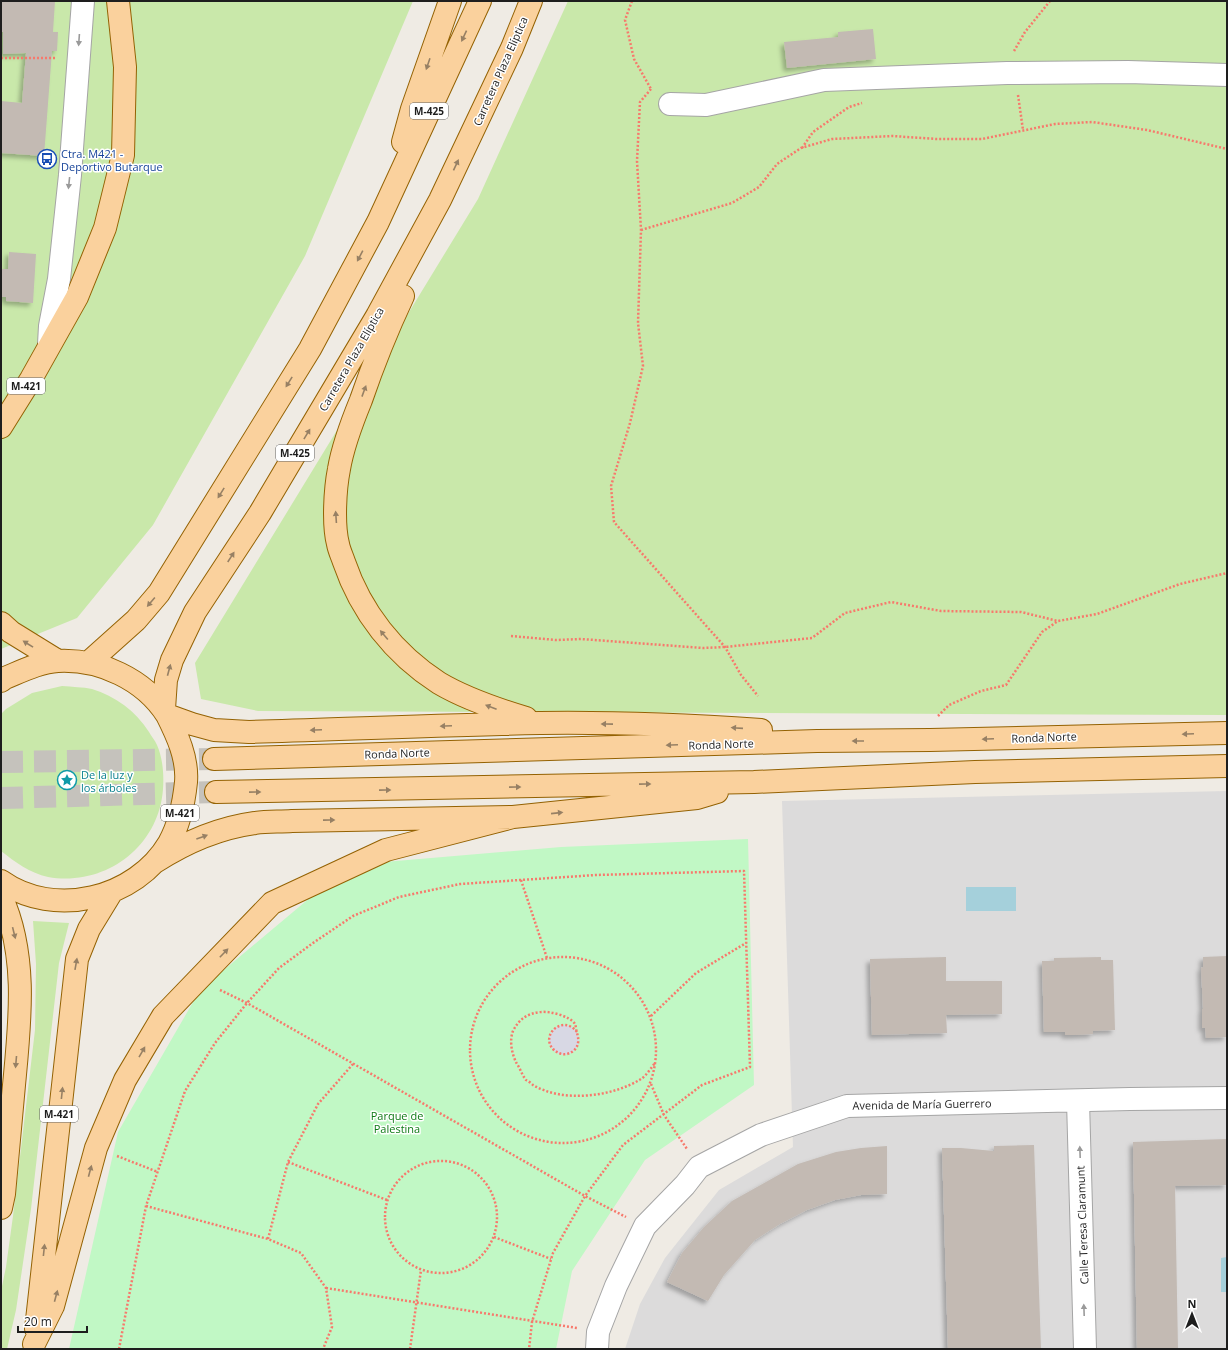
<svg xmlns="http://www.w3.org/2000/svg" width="1228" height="1350" font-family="'Open Sans',sans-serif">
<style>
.residential{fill:#dcdbdb}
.grass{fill:#c9e8aa}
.park{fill:#c1f8c5}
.plaza{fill:#d8d8e4}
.water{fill:#a5d0db}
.building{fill:#c3bab3;filter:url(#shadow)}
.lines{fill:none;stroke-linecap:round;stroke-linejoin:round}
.major-tunnel{stroke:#c5c2bc;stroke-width:22;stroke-dasharray:22 11;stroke-linecap:butt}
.minor-casing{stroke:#a5a5a5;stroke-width:24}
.major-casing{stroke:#946203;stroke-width:24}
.path{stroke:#f7796c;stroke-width:2.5;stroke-dasharray:2 2;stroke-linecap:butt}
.minor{stroke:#fff;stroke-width:22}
.major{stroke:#fad19d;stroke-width:22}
.oneway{fill:#978064}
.oneway2{fill:#9a9a9a}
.labels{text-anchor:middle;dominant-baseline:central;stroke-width:3;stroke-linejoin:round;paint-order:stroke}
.shield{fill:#fff;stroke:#626262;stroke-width:1}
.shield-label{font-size:10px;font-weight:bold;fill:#1e1e1e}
.street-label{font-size:11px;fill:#1e1e1e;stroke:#fff}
.transit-label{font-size:11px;fill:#164399;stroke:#fff;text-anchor:start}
.culture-label{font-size:11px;fill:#0d838f;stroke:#fff;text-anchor:start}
.park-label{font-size:11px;fill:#0e7a15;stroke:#fff}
</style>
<defs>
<filter id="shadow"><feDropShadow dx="-3.5" dy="3.5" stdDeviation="2" flood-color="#0004"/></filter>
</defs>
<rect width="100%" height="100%" fill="#efebe4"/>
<path class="residential" d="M1227 791V1349H625L640 1304 665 1258 719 1190 793 1147 782 801Z"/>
<path class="grass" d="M1 1H413L305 256 153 525 77 618 1 649Z
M568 1H1227V715L258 711 201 699 195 663 478 199Z
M62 686C72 687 83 687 92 689 115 696 136 711 149 732 151 736 155 740 157 745 163 759 164 775 163 789 159 847 105 887 48 877 30 873 15 862 1 851V714L6 709 32 693Z
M33 921 69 923 59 963 31 1209 16 1310 7 1349H1V1291L6 1267 13 1216 35 1030 36 964Z"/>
<path class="park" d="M748 839 754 1085 645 1160 572 1271 556 1349H69L118 1132 200 990 349 865 561 847Z"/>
<path class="plaza" d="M549 1040a15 15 0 1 1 30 0a15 15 0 1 1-30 0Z"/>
<path class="water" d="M966 887H1016V911H966Z
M1227 1257V1292H1221V1258Z"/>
<path class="building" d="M1 1H55L53 32H58L57 51H52L44 156 1 153V101L22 103 26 53 3 54V32H1Z
M873 29 876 59 787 68 784 42 838 37V32Z
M9 252 36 254 33 303 6 301V297H1V269H8Z
M1227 956V1037L1206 1038 1205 1028H1202V1009H1203L1201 968 1203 967V957Z
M946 957V981H1002V1014L946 1015 947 1033 872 1035 870 959Z
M1101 957V960H1113L1115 1030 1093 1031V1034L1075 1035H1065V1032H1044L1042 961H1054V958Z
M1227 1139V1185L1175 1186 1178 1349H1137L1133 1142Z
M1034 1145 1041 1349H948L942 1148H961L994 1151V1146Z
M887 1146V1194L861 1195 835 1200 807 1210 780 1224 755 1240 724 1275 708 1301 667 1282 682 1253 704 1227 732 1201 798 1164 836 1152 861 1148Z"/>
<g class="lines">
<path class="major-tunnel" d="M1 762 214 759
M1 798 216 792"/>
<defs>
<path id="minor" d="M670 104 706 105 824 80 1007 73 1128 72 1227 75
M49 344 50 326 59 279 70 175 83 1
M1078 1101 1085 1349
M597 1349 598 1332 616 1286 645 1226 685 1185 699 1167 761 1135 847 1106 1130 1099 1227 1098"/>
<path id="major" d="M403 142 412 109 450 1
M403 296C387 330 373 365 361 400 352 422 343 445 339 469 335 489 333 525 338 544 339 550 342 556 344 562 361 612 394 654 439 683 466 699 496 709 526 718
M1 427 31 379 77 297 105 228 123 155 125 67 118 1
M1 623 11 632 58 661
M88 663 136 620 159 593 310 349 378 222 480 1
M1 681 5 678C22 671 40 662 58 661 100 659 144 679 167 715 177 735 188 758 186 782 184 802 179 825 169 843 136 899 54 919 1 881
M164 709 166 680 172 660 195 612 260 513 377 316 440 200 512 48 531 1
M167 715 192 724 214 730 249 732C346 729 443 725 540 723 614 722 688 725 761 730
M214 759 817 741 930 740 1227 733
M216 792 754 782 975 772 1227 766
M155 862C186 842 218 828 255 823 267 821 279 822 292 821L513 817 697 798 717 792
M1 896C28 955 20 1022 14 1085 11 1121 7 1158 4 1194L1 1208
M36 1329 77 959 89 929 111 893
M34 1344 53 1306 96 1148 125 1080 163 1016 272 903 386 850 513 817"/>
</defs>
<use href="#minor" class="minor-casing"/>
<use href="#major" class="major-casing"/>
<path class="path" d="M632 1 625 20 634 59 651 89
M1014 51 1025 32 1050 1
M1 58H57
M651 89 640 102 637 161 641 230 638 323 643 366 630 423 611 486 614 522 725 647 741 675 758 696
M1018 95 1023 130
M802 148 813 132 849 107 862 103
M641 230 732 203 759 187 777 164 801 148 832 139 892 136 937 139H982L1055 124 1092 122 1147 130 1227 149
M511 636 556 640 581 639 703 648 725 647 812 638 845 613 891 602 941 611 1021 612 1058 621
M938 716 949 705 981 691 1006 685 1042 632 1058 621 1097 614 1180 584 1227 573
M521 880 547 958
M470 1050a93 93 0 1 1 186 0a93 93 0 1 1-186 0Z
M220 990 247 1003 585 1196 626 1217
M651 1016 696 973 746 943
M577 1032C563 1014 540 1035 553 1049 557 1053 562 1055 567 1054 578 1051 580 1042 577 1033 576 1030 576 1026 575 1024 570 1016 550 1011 541 1012 528 1013 519 1019 513 1031 509 1041 512 1055 517 1064 520 1068 522 1075 526 1080 528 1081 531 1083 533 1085 563 1103 612 1097 641 1079 646 1076 651 1068 655 1063
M651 1084 664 1115 687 1149
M117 1156 158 1172
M385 1217a56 56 0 1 1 112 0a56 56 0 1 1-112 0Z
M288 1162 387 1200
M146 1206 268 1239 301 1253 326 1288 332 1327 323 1349
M494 1237 551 1259
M268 1239 288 1162 318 1104 353 1064
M326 1288 577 1328
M119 1349 146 1206 185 1091 215 1043 247 1003 279 968 313 943 353 916 399 897 460 884 596 875 744 871 750 1067 702 1085 623 1145 585 1196 553 1253 532 1322 529 1349
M410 1349 421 1270"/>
<use href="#minor" class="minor"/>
<use href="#major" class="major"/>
</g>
<defs><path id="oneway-solid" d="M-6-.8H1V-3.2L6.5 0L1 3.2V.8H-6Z"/></defs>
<g class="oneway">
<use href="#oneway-solid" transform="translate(464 36) rotate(115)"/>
<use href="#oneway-solid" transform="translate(428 64) rotate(109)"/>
<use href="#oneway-solid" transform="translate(456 165) rotate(-65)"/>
<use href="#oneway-solid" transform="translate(360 256) rotate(118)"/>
<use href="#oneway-solid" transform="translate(289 382) rotate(122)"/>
<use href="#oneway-solid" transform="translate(364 391) rotate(-70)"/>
<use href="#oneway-solid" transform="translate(307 434) rotate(-59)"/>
<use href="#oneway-solid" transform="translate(221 493) rotate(122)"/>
<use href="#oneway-solid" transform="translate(336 517) rotate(-94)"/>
<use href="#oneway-solid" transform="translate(231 557) rotate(-57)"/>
<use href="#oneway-solid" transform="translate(151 602) rotate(130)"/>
<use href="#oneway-solid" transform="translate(384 635) rotate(-130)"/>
<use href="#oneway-solid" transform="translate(28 644) rotate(-148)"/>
<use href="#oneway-solid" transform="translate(169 670) rotate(-75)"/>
<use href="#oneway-solid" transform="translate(491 707) rotate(-159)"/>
<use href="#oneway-solid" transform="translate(607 724) rotate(-179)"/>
<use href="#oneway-solid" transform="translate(446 726) rotate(178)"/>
<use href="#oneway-solid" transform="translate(737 728) rotate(-176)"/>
<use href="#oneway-solid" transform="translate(316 730) rotate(178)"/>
<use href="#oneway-solid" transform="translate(1188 734) rotate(178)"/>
<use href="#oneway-solid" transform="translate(988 739) rotate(178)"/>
<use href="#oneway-solid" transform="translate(858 741) rotate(180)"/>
<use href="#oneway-solid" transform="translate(672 745) rotate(178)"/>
<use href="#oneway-solid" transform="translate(645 784) rotate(-1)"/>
<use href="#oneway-solid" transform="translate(515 787) rotate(-1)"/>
<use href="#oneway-solid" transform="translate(385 790) rotate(-1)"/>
<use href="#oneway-solid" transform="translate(255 792) rotate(-1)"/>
<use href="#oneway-solid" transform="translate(557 813) rotate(-6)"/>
<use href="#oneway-solid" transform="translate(329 820) rotate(-1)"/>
<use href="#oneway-solid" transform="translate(202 837) rotate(-20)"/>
<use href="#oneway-solid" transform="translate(14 933) rotate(76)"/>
<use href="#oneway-solid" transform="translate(224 953) rotate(-46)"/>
<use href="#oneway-solid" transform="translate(76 964) rotate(-80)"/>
<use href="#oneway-solid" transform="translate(142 1052) rotate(-60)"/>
<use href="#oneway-solid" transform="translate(16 1062) rotate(95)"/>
<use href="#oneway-solid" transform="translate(62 1093) rotate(-84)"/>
<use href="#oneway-solid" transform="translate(90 1171) rotate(-75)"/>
<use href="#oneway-solid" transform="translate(44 1250) rotate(-84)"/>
<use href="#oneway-solid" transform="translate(56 1296) rotate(-75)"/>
</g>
<g class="oneway2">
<use href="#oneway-solid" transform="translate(79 40) rotate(94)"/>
<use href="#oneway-solid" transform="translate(69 183) rotate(96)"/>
<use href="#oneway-solid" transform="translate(1080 1152) rotate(-92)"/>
<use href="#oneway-solid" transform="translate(1084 1310) rotate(-92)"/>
</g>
<defs>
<symbol id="bus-ring" viewBox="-11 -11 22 22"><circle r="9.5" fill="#fff" stroke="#1a4fb4" stroke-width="1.5"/><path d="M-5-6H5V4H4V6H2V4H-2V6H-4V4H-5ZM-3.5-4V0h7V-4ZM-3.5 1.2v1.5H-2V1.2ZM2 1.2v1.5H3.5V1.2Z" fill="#1a4fb4"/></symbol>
<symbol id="sight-ring" viewBox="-11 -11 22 22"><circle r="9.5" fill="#fff" stroke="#0f9aa8" stroke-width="1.5"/><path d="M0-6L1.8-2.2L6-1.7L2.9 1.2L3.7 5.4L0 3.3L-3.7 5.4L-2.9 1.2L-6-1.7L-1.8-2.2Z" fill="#0f9aa8"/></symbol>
</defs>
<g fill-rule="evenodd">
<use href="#bus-ring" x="36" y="148" width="22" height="22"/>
<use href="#sight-ring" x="56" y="769" width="22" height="22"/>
</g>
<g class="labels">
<g class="shield">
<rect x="410" y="103" width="38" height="16" rx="3"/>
<rect x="7" y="378" width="38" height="16" rx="3"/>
<rect x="276" y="445" width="38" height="16" rx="3"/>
<rect x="161" y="805" width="38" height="16" rx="3"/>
<rect x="40" y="1106" width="38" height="16" rx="3"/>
</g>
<g class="shield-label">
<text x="429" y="111">M-425</text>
<text x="26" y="386">M-421</text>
<text x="295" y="453">M-425</text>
<text x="180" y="813">M-421</text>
<text x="59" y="1114">M-421</text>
</g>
<g class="street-label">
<text transform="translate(500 71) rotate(-66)">Carretera Plaza Elíptica</text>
<text transform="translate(351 359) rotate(-60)">Carretera Plaza Elíptica</text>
<text transform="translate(1044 737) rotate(-2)">Ronda Norte</text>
<text transform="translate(721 744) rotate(-2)">Ronda Norte</text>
<text transform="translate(397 753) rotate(-2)">Ronda Norte</text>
<text transform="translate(922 1104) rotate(-1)">Avenida de María Guerrero</text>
<text transform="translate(1082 1225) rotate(-92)">Calle Teresa Claramunt</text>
</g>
<g class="transit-label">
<text x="61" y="153">Ctra. M421 -<tspan x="61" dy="13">Deportivo Butarque</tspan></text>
</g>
<g class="culture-label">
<text x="81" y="774">De la luz y<tspan x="81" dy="13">los árboles</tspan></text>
</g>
<g class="park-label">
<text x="397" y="1115">Parque de<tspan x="397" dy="13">Palestina</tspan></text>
</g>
</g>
<rect width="1228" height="1350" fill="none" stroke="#1e1e1e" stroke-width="4"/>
<g transform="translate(1192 1314)" stroke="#ffffff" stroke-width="3" paint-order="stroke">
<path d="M0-3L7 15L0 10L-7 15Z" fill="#1e1e1e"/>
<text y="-6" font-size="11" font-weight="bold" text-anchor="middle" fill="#1e1e1e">N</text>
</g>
<path d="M18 1326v6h69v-6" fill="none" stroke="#1e1e1e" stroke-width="2"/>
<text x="24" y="1326" font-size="12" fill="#1e1e1e" stroke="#ffffff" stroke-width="3" paint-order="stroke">20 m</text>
</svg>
